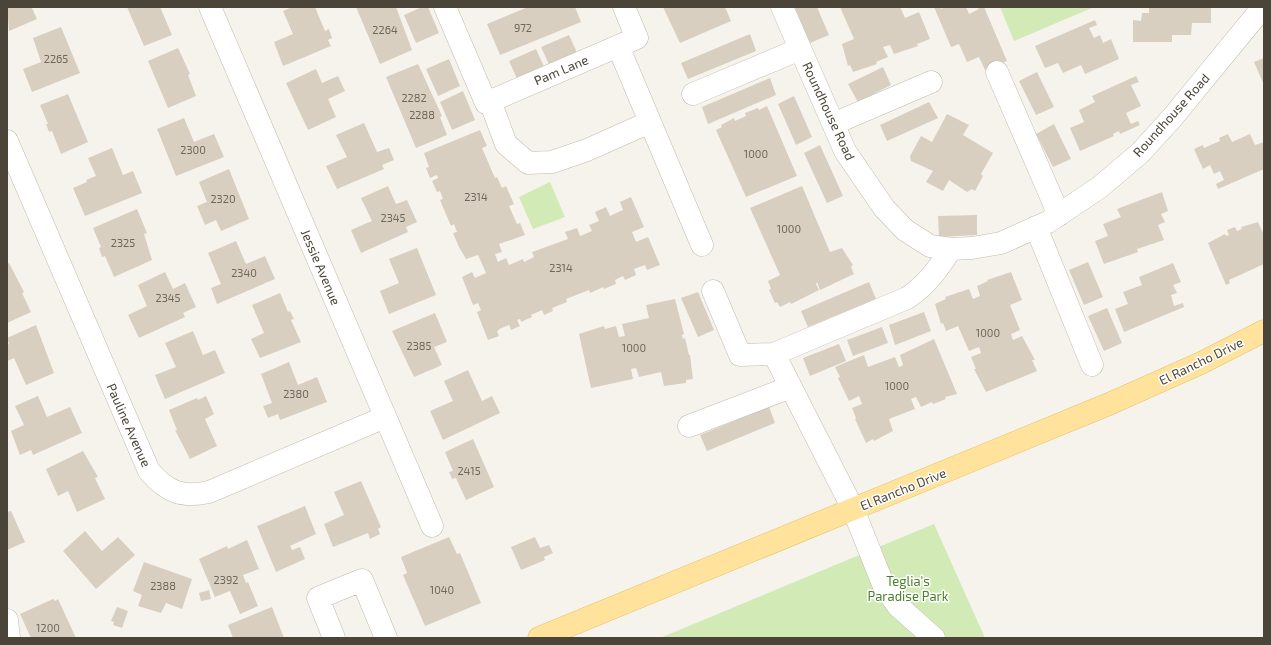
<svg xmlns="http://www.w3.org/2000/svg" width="1271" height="645" font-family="'Exo 2',sans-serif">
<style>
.green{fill:#d2eab5}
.building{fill:#d8cfc1}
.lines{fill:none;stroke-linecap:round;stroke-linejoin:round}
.minor-casing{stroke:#c2bbae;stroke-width:23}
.major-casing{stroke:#e6c16a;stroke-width:23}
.minor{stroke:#fff;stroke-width:22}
.major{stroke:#ffe39c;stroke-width:22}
.labels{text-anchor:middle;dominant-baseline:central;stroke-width:3;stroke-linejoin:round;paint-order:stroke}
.number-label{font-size:11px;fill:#6e675b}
.street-label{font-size:13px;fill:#4b4439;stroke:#fff}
.park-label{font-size:13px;fill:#4a7f2a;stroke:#fff}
</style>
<rect width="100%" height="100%" fill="#f6f3ec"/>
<path class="green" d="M1000 7H1094L1014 41Z
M550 182 565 217 533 229 519 197Z
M934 524 985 638H660Z"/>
<path class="building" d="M7 7H35L32 8 37 19 9 31Z
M127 7H160L172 35 144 46Z
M292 7H315L325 31 329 29 332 38 328 40 331 46 283 66 274 42 293 34 283 11Z
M356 7H396L412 50 380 64Z
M422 7H428L439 33 416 43 404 15Z
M575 7 581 22 500 55 487 24 528 7Z
M663 7H725L731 21 680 43Z
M797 7H817L829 35 810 43 795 8Z
M840 7H900L905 18 919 12 930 39 917 44 918 46 894 54 890 45 883 47 888 57 876 62 877 64 853 72 850 65 848 66 842 44 854 39Z
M934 7H940L941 9 945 7H966L969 14 979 9 978 7H984L1007 61 985 70 979 57 967 62 959 44 951 47Z
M1149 7H1211V23H1192L1191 35H1172V42H1133V20L1141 21 1142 13H1149Z
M1095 20 1097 25 1089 28 1094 38 1100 35 1103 43 1111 39 1119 59 1085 74 1081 65 1063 73 1058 63 1045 68 1035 46Z
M61 27 80 73 32 92 23 69 41 62 33 38Z
M750 34 756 51 688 79 681 63Z
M569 35 579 57 551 69 541 47Z
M178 48 190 74 188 75 196 96 168 108 148 61Z
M536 49 546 71 519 83 509 61Z
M1264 58V85L1254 62Z
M449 59 460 86 438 96 426 69Z
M418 64 442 116 440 117 447 135 416 148 386 77Z
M883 67 891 85 858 102 848 84Z
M316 69 322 83 338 76 345 91 328 99 336 117 308 130 286 83Z
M1037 72 1054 107 1036 115 1019 81Z
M1136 76 1139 82 1131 85 1141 106 1126 113 1131 124 1138 121 1140 125 1120 134 1119 131 1113 134 1114 136 1080 151 1070 128 1084 122 1079 110 1095 102 1092 96Z
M770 78 776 95 708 124 702 107Z
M463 91 475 120 452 130 440 102Z
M68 94 88 142 61 154 52 131 49 132 46 124H48L40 105Z
M794 96 812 137 796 145 778 104Z
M929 102 938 118 887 141 880 125Z
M767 106 797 176 746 197 716 130 722 127 721 125 734 118 735 121 746 116 745 113 758 108 759 110Z
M947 114 969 125 963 135 993 153 981 174 983 176 975 191 972 189 967 192 949 180 943 191 926 182 933 171 911 161 910 156 921 136 932 142Z
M184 118 194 142 214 134 224 157 176 176 157 129Z
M364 123 377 152 389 148 394 160 382 165 384 169 337 189 326 166 347 157 336 135Z
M1054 124 1071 159 1053 167 1036 134Z
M480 130 487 146 482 148 495 178 497 177 502 188 506 186 514 204 509 206 517 224 520 223 525 235 499 244 502 252 495 254 498 262 506 258 509 265 523 259 524 262 534 257 532 252 568 239 565 232 577 228 580 236 592 231 589 225 599 221 595 212 606 207 610 216 623 210 620 202 631 197 644 227 632 232 636 242 648 237 660 265 647 270 645 265 634 269 636 275 625 280 623 276 615 280 616 284 604 289 603 287 590 293 589 290 566 299 567 302 552 308 553 311 544 315 542 310 531 315 532 317 521 322 520 319 517 320 520 326 511 330 509 325 499 329V330L497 331 499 336 488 340 477 312 481 310 478 303 473 305 462 277 472 272 475 278 486 273 478 255 466 259 459 247 453 233 457 232 454 224 451 226 440 200 443 199 440 191 437 192 432 181 438 178 437 175 430 178 426 168 429 167 424 153Z
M1228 134 1232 142 1250 134 1255 145 1264 142V169L1218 189 1216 184 1224 180 1220 171 1214 174 1210 165 1203 169 1194 149 1203 145 1204 148 1220 141 1219 138Z
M820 145 843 196 827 203 804 153Z
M112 148 123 175 133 171 142 193 85 216 73 188 87 182 86 180 96 176 88 158Z
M229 169 249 219 221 231 216 220 205 225 197 206 207 202 199 182Z
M388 186 396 204 407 200 417 222 406 227 408 232 361 253 351 230 372 221 361 198Z
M802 186 830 252 842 248 853 265 851 267 854 274 820 290 817 282 816 284 819 290 791 304 790 302 780 307 777 302 775 303 769 290 771 289 768 281 780 275 750 208Z
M1162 192 1168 211 1161 214 1165 222 1158 225 1164 240 1137 249 1138 252 1104 264 1095 241 1108 236 1103 224 1121 217 1117 209Z
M137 209 147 233 144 234 152 260 114 277 105 256 102 257 99 248 101 247 93 228Z
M977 215V235L939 237 938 216Z
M1258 222 1264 235V264L1229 280 1230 283 1226 285 1208 243 1225 234 1226 236 1229 235 1227 230 1235 227 1237 231 1242 229 1241 227Z
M236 241 246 264 265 256 275 279 217 304 211 288 221 284 208 253Z
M417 248 436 295 389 314 380 291 399 283 389 259Z
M1088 262 1103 297 1084 305 1069 270Z
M9 263 24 292 22 293 31 312 7 323V264Z
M1173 263 1181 282 1173 285 1177 293 1171 295 1174 306 1183 303 1184 307 1124 332 1115 309 1128 304 1123 292 1142 285 1139 277Z
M165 272 173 289 185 283 196 307 183 313 185 317 139 338 128 315 147 306 138 285Z
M1011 272 1022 300 1010 305 1020 330 1011 334 1013 340 1022 336 1035 360H1032L1037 371 986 392 974 369H976L971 357 981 353 979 347 969 351 958 326 946 331 943 323 941 324 935 304 946 299 945 297 969 289 973 299 980 296 977 286 988 281 987 280Z
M869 282 876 299 808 327 801 311Z
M698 292 714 330 698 337 681 298Z
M280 293 288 312 290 311 294 319 291 320 301 342 260 358 251 339 264 333 252 305Z
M675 299 684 334 682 335 683 339 685 338 689 355H690L693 379 686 380V383L664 386 661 372 639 377 636 368 631 369 633 379 591 388 579 334 604 326 605 329 616 326 619 337 625 336 622 324 649 318 646 305Z
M1107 308 1122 343 1104 351 1088 316Z
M924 312 931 331 895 345 889 325Z
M435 313 447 342 434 347 442 365 414 377 392 331Z
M36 325 54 373 26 385 14 358 7 361V345L9 344 7 338Z
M882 327 888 343 853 356 847 340Z
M193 331 203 355 215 350 225 373 165 399 155 375 176 367 165 343Z
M934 339 957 394 945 397 946 399 933 404 932 402 921 407 916 397 911 399 915 409 889 419 893 431 874 441 873 439 866 443 855 419 856 418 852 408 862 404 859 396 849 401 838 378 840 377 835 367 864 355 868 367 895 357 899 367 903 365 900 355Z
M839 344 846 361 810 376 803 358Z
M289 362 298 385 317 377 327 402 280 420 278 414 268 418 263 406 272 403 261 374Z
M468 370 482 401 492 396 500 413 443 440 430 411 453 401 444 381Z
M38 396 47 417 70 407 82 433 33 455 31 450 20 455 11 431 24 425 15 406Z
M206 396 214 414 205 419 217 446 190 459 175 430H177L169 410 197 398 198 400Z
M769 407 775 423 707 451 700 435Z
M473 439 494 487 466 500 456 478 452 479 449 472 453 471 445 452Z
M83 451 98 477 95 478 105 499 77 512 68 491 58 496 46 469Z
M361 481 381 527 378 529 380 534 370 539 368 533 333 547 324 524 344 515 334 492Z
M305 506 316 534 290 546 292 550 300 547 305 559 276 572 257 526Z
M11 511 25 542 7 550V512Z
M85 531 102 551 118 537 135 555 96 589 63 551Z
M449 537 457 554 460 553 481 603 425 626 403 575 407 573 401 557Z
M535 537 540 548 549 545 553 553 544 557 545 560 521 570 511 547Z
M247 540 259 569 243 575 246 583 248 582 258 606 240 614 230 591 215 597 199 559 227 546 228 549Z
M144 562 192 579 182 609 166 603 161 613 138 606 142 595 133 591Z
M209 590 211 599 201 601 199 593Z
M53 599 55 601 58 599 76 638H31L20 614Z
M117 607 128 611 122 628 113 625 114 622 111 621Z
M272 607 284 638H233L228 625Z"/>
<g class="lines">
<defs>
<path id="minor" d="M210 7 432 526
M445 7 486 103 637 38 624 7
M782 7 845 151 884 208 905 230 930 246 951 249 972 248 1001 243 1048 222 1100 187 1140 153 1172 118 1263 7
M618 46 702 245
M997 72 1059 215
M693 94 800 49
M490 101 506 144 528 163 552 162 587 150 650 122
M833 124 931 82
M7 141 149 471C167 492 182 498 209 492L385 417
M1036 227 1092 365
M713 291 740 355 774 354
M689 426 791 387
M7 620 9 638
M334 638 318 598 362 580 386 638
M934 638 898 606 883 584 853 509 774 354 907 298C927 285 938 269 951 249"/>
<path id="major" d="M539 638 1109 404 1201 363 1264 331"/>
</defs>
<use href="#minor" class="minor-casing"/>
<use href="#major" class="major-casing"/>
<use href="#minor" class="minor"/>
<use href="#major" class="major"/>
</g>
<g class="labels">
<g class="number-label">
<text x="523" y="27">972</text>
<text x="385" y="29">2264</text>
<text x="56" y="58">2265</text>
<text x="414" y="97">2282</text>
<text x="422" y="114">2288</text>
<text x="193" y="149">2300</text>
<text x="756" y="153">1000</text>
<text x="476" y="196">2314</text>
<text x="223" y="198">2320</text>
<text x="393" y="217">2345</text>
<text x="789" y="228">1000</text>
<text x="123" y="242">2325</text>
<text x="561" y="267">2314</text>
<text x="244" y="272">2340</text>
<text x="168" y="297">2345</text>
<text x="988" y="332">1000</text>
<text x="419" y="345">2385</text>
<text x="634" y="347">1000</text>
<text x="897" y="385">1000</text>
<text x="296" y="393">2380</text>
<text x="469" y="470">2415</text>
<text x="226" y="579">2392</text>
<text x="163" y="585">2388</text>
<text x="442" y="589">1040</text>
<text x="48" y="627">1200</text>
</g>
<g class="street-label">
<text transform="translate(561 70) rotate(-23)">Pam Lane</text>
<text transform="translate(829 111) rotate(65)">Roundhouse Road</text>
<text transform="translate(1171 115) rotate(-48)">Roundhouse Road</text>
<text transform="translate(321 267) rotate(67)">Jessie Avenue</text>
<text transform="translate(1201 361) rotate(-26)">El Rancho Drive</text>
<text transform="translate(129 425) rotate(66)">Pauline Avenue</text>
<text transform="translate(903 489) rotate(-22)">El Rancho Drive</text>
</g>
<g class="park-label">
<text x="908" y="581">Teglia's<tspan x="908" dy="15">Paradise Park</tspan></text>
</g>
</g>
<rect width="1271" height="645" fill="none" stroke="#4b4439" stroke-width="16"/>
</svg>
